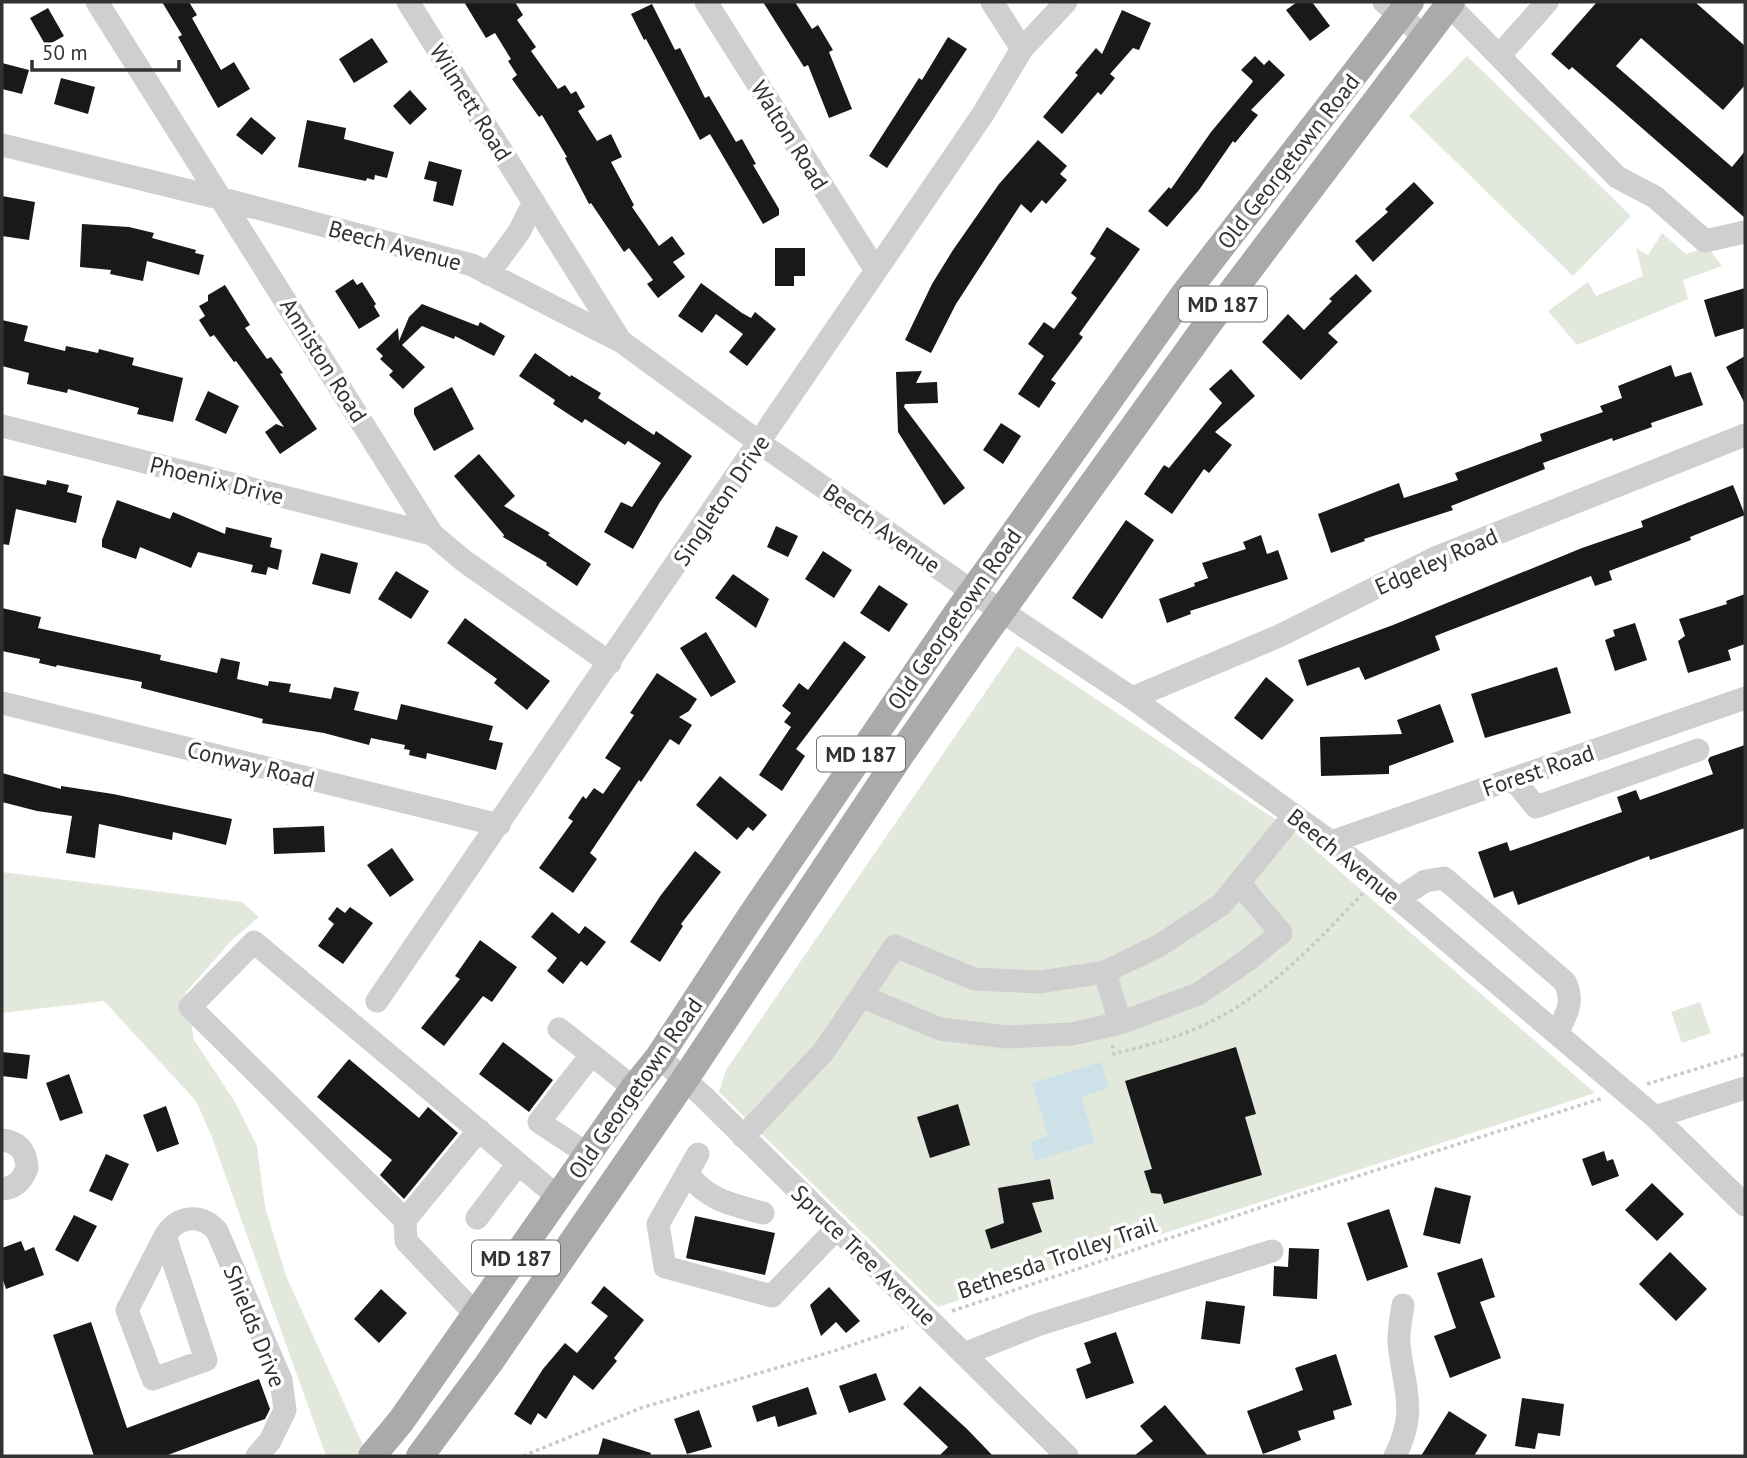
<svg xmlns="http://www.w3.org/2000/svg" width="1747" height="1458" font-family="'PT Sans',sans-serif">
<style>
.green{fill:#e3e8dc}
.water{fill:#cde1e9}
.building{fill:#191919}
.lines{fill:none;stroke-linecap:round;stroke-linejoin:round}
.path{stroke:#c9c9c9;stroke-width:3.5;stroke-dasharray:3.5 3.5;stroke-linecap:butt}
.minor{stroke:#cfcfcf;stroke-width:23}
.major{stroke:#aaa;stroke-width:28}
.labels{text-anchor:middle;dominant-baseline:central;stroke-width:7;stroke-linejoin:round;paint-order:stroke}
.shield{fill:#fff;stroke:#707070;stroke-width:2}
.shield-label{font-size:21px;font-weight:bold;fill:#323232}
.street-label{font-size:23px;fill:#323232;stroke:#fff}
</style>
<rect width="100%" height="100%" fill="#fff"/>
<path class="green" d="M1467 56 1631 216 1573 276 1409 116Z
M1662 233 1686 254 1708 247 1722 266 1683 280 1688 299 1577 345 1548 311 1588 282 1596 296 1643 276 1636 248 1648 255Z
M1017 646 1297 834 1595 1093 938 1307 719 1092 726 1070Z
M2 872 242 902 259 917 232 940 186 992 194 1040 235 1102 257 1146 265 1207 286 1276 368 1456H326L211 1135 196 1101 104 1001 2 1013Z
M1700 1002 1711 1033 1682 1043 1671 1012Z"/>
<path class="water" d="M1101 1062 1109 1088 1081 1097 1095 1142 1035 1161 1030 1142 1048 1136 1032 1083Z"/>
<path class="building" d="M162 2H189L197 15 192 18 221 70 234 62 250 89 218 108 178 37 182 35Z
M464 2H515L523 15 517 20 536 47 531 51 558 89 565 85 571 94 576 91 585 107 578 111 597 141 611 134 622 157 611 162 634 205 632 207 659 246 672 236 685 254 673 262 685 277 658 298 647 284 653 280 629 248 624 252 591 203 589 204 565 158 567 157 542 115 539 117 512 79 517 75 508 61 511 59 495 33 486 38Z
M763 2H795L812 29 818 25 833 50 829 52 852 109 829 118 808 65 804 67Z
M1297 2H1312L1330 26 1310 41 1286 10Z
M1597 2H1695L1745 46V85L1723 110 1641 38 1616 66 1732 167 1745 151V218L1572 67 1569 70 1551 54Z
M652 4 675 50 680 48 705 98 709 96 736 142 742 139 756 164 753 165 779 209V215L763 224 710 134 700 140 646 39 644 40 631 14Z
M48 8 64 36 46 46 30 18Z
M1122 10 1151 23 1139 50 1133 48 1110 74 1115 78 1101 95 1098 92 1062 134 1043 117 1078 75 1075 73 1096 48 1102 54Z
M948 37 967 49 887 168 869 156 919 78 922 80Z
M372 38 388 62 354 83 339 59Z
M1255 56 1264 65 1269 60 1285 75 1251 110 1258 115 1235 143 1233 141 1199 190 1167 227 1148 211 1169 187 1171 189 1211 132 1251 84 1253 81 1241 70Z
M2 63 29 70 22 94 2 89Z
M61 78 95 87 88 114 54 104Z
M410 90 427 109 410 125 393 106Z
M251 117 276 138 262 155 236 135Z
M307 120 346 128 344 139 394 152 387 178 375 175 374 180 367 178 366 181 298 167Z
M1038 140 1067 166 1060 174 1067 180 1046 204 1042 200 1031 213 1021 204 956 304 931 353 905 340 932 284 953 250 999 184Z
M429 161 462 170 453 206 433 201 437 182 424 179Z
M1414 182 1434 203 1373 262 1355 241 1388 212 1385 209Z
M2 196 35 202 29 240 2 236Z
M82 224 129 227 154 233 152 238 196 250 195 253 204 255 199 275 147 261 143 281 110 274 111 270 80 267Z
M1107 227 1140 249 1079 334 1083 337 1051 380 1056 383 1039 408 1018 394 1044 356 1028 344 1044 322 1054 329 1077 298 1071 293 1096 258 1090 254Z
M775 248H805V276H794V286H775Z
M1356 274 1372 291 1328 333 1338 342 1301 380 1262 342 1288 314 1304 330 1332 301 1329 299Z
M353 279 357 285 362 282 376 304 374 306 380 316 359 329 335 291Z
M701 283 742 313 751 318 755 312 776 329 747 366 729 352 743 334 716 314 702 333 678 316Z
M225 285 250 325 245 328 267 359 271 357 283 373 280 374 317 429 280 454 265 432 276 424 284 427 236 361 234 362 214 335 210 337 199 320 205 316 199 306 208 301V295Z
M1745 288V328L1715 337 1704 300Z
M422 304 478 326 480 322 505 336 494 356 455 336 454 339 422 326 402 345 425 367 403 389 389 375 393 371 380 359 383 356 376 349 398 328 399 341 409 317Z
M2 320 28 326 24 341 65 351 66 346 98 353 99 349 134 358 132 365 183 378 173 422 137 414 139 408 68 389 67 393 27 384 29 373 2 366Z
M535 353 570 377 571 375 601 393 598 398 654 435 656 431 692 456 660 502 633 549 604 532 621 502 632 507 661 463 628 441 625 445 585 419 582 423 553 404 555 400 519 376Z
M1745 356V404L1726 367Z
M1671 365 1675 377 1691 372 1703 405 1651 423 1652 427 1613 441 1612 438 1543 463 1545 469 1451 506 1453 510 1364 539 1365 541 1331 553 1318 514 1399 483 1404 498 1458 480 1455 473 1542 441 1540 434 1603 412 1600 406 1622 398 1618 386Z
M1231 369 1255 396 1215 432 1232 445 1209 473 1204 469 1172 514 1144 494 1164 465 1169 468 1222 403 1209 389Z
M922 371 916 383 937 382 938 403 905 404 904 407 965 488 944 505 898 432 896 372Z
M452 387 474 429 434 451 414 414V408Z
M208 391 239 406 226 434 195 420Z
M1001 423 1021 436 1003 464 983 450Z
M479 454 515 496 504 506 550 533 548 535 591 564 577 586 546 565 547 563 503 537 504 535 454 476Z
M2 475 46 485 47 480 69 485 67 492 82 496 76 523 16 509 9 545 2 544Z
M1733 485 1745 515 1690 537 1691 540 1609 571 1612 580 1595 586 1591 576 1435 636 1440 650 1365 680 1359 667 1307 686 1298 660 1393 625 1582 548 1643 527 1641 521Z
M117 500 170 519 173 512 225 534 226 527 272 538 270 547 282 550 278 570 268 567 266 575 251 572 253 565 198 552 191 568 140 547 136 559 102 547V540Z
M1126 520 1154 540 1102 619 1072 598Z
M776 526 798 536 788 557 767 547Z
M1261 535 1267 554 1278 550 1288 579 1190 611 1191 614 1167 623 1159 599 1195 586 1194 583 1208 578 1202 563 1246 549 1243 542Z
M823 551 852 570 834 598 805 579Z
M321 553 358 563 350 594 312 584Z
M396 571 429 591 411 619 378 599Z
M733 574 769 599 756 628 715 598Z
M879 585 908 604 889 632 860 613Z
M1745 594V644L1728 650 1731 660 1688 673 1678 641 1685 636 1679 619 1727 604 1726 601Z
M2 608 41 617 38 628 161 655 160 660 217 673 221 658 240 662 237 679 268 686 269 681 291 684 289 692 331 699 334 687 359 692 354 710 397 720 401 704 493 726 489 740 503 743 496 770 427 753 426 759 409 755 410 750 404 749 405 745 371 738 369 745 324 733 262 723 263 719 141 688 142 682 57 665 56 667 39 663 40 659 2 651Z
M465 618 550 681 527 710 494 683 497 679 447 643Z
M1635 623 1647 660 1615 671 1605 640 1615 636 1613 630Z
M706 632 736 682 711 697 680 648Z
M844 641 866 657 796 749 805 756 782 791 759 775 791 727 784 722 791 713 782 706 799 683 808 690Z
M1557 667 1571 713 1485 738 1471 694Z
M657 673 697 699 689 711 679 717 692 725 679 745 670 739 641 782 639 780 590 853 597 859 573 893 539 868 573 821 568 818 583 796 586 799 594 788 603 794 621 768 605 758 634 715 630 713Z
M1266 677 1294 700 1262 740 1234 718Z
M1440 704 1454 742 1389 766V774L1321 776 1320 737 1402 734 1397 720Z
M1745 745V828L1650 860 1649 856 1518 905 1513 891 1494 898 1478 852 1507 842 1510 851 1622 812 1617 797 1636 790 1640 800 1713 774 1708 760 1710 757Z
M2 773 61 789V786L113 794 232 819 226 845 173 832 172 840 99 824 95 858 66 853 72 816 37 811 2 802Z
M720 776 767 815 753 831 748 827 737 840 696 805Z
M324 826 325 852 274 854 273 828Z
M392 848 414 880 390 897 367 865Z
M695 851 721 872 681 924 683 926 660 962 630 942 661 895Z
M337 907 345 913 350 907 373 923 343 964 318 946 334 924 328 919Z
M552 912 579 934 585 926 606 942 587 966 581 961 563 984 547 971 557 958 531 937Z
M480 940 517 967 492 1002 483 996 444 1046 421 1028 460 979 455 976Z
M503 1042 553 1080 529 1112 479 1074Z
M1236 1047 1256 1114 1245 1117 1262 1175 1164 1204 1161 1194 1151 1193 1144 1171 1152 1169 1125 1081Z
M2 1052 30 1055 27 1079 2 1076Z
M349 1059 419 1118 428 1107 458 1133 404 1199 380 1175 392 1160 317 1097Z
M69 1074 83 1113 60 1121 46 1083Z
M958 1104 970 1145 930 1158 917 1117Z
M166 1106 179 1144 157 1152 143 1115Z
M1604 1151 1607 1161 1613 1159 1619 1176 1592 1186 1582 1159Z
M106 1154 129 1164 112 1201 89 1191Z
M1050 1179 1054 1199 1032 1203 1042 1232 991 1249 985 1230 1004 1223 998 1188Z
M1652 1183 1684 1214 1657 1241 1625 1210Z
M1435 1187 1471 1196 1460 1244 1423 1235Z
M1389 1209 1408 1267 1367 1281 1347 1223Z
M74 1215 97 1226 78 1262 55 1250Z
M695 1216 775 1233 765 1275 686 1258Z
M21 1241 25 1251 34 1247 44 1275 6 1289 2 1277V1248Z
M1289 1248 1319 1249 1317 1299 1273 1296 1274 1266 1288 1267Z
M1670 1252 1707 1289 1676 1321 1639 1284Z
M1482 1258 1495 1297 1480 1302 1501 1358 1450 1378 1434 1336 1456 1328 1437 1273Z
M604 1286 644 1320 614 1358 617 1361 593 1390 574 1375 546 1419 538 1413 531 1425 514 1414 543 1369 565 1343 577 1353 608 1316 591 1303Z
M829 1287 860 1321 846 1333 836 1322 821 1336 810 1305Z
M381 1289 407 1313 379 1343 354 1319Z
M1206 1301 1245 1306 1240 1344 1201 1339Z
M91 1322 127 1428 259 1379 270 1409 265 1419 165 1456H94L53 1335Z
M1116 1332 1134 1383 1086 1399 1076 1369 1091 1363 1084 1343Z
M1336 1354 1352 1405 1333 1411 1335 1419 1298 1431 1301 1440 1263 1454 1247 1411 1303 1390 1295 1368Z
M876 1373 886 1400 849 1413 839 1386Z
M920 1386 967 1429 993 1456H939L948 1447 903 1404Z
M808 1387 817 1414 778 1427 775 1416 757 1422 752 1406Z
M1522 1398 1564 1404 1560 1436 1538 1433 1535 1449 1515 1446Z
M1165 1405 1208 1456H1134L1153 1441 1140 1426Z
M699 1410 712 1447 687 1454 674 1419Z
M1449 1411 1487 1435 1474 1456H1421Z
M603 1438 651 1453 650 1456H598Z"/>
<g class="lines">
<path class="path" d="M1112 1045 1114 1054C1148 1045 1185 1036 1216 1019 1271 991 1321 938 1363 893
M1647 1084 1745 1054
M952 1311 1295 1196 1603 1098
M523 1456 641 1408 834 1351 908 1326"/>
<path class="minor" d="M97 2 432 534 464 561 610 663
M408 2 620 340
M706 2 875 269
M992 2 1022 49
M1384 2 1424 36
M1449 5 1499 56 1547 2
M1499 56 1617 177 1655 197 1705 241 1745 232
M2 145 223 199 472 265 622 342 760 443 973 592 1132 698 1331 842 1655 1117 1745 1205
M488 274 519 232 534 202
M2 426 432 534
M1132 698 1279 636 1435 558 1745 435
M2 703 499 825
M1513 779 1536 807 1698 750
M1331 842 1745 698
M1398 899 1425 881 1444 878 1565 982C1575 1002 1566 1015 1557 1033
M1105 972 1120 1023
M861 996 940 1029 1007 1037 1072 1034 1120 1023 1198 994 1248 960 1281 933 1239 883
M377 1001 983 114 1022 49 1066 2
M559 1029 634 1088
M659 1057 704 1097 1067 1456
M1655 1117 1745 1088
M479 1130 405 1220 190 1007 254 942 558 1197
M743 1137 824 1051 895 946 974 979 1040 982 1105 972 1160 945 1221 905 1294 815
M2 1140C19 1142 26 1151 27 1168 22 1181 15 1188 2 1189
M698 1154 658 1224 665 1267 772 1296 837 1228
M589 1155 539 1122 591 1055
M687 1173C709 1201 730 1204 763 1213
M477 1218 518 1164
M405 1220 406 1241 465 1303 479 1311
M165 1236 206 1360 153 1379 127 1310 165 1236C178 1215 201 1213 217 1231L281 1380 285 1410 270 1441 257 1456
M964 1354 1037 1325 1272 1251
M1395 1456C1418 1411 1404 1390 1399 1344 1398 1332 1401 1318 1403 1305"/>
<path class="major" d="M372 1456 401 1421 634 1088 659 1057 751 916 956 615 1183 296 1410 2
M420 1456 489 1363 685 1079 901 754 984 635 1207 325 1451 2"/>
</g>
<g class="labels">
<g class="shield">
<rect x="1179" y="286.5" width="88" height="35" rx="5"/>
<rect x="817" y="736.5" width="88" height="35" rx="5"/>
<rect x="472" y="1240.5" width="88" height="35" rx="5"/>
</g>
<g class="shield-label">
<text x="1223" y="304">MD 187</text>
<text x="861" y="754">MD 187</text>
<text x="516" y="1258">MD 187</text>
</g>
<g class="street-label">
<text transform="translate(471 102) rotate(58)">Wilmett Road</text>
<text transform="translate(790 135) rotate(58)">Walton Road</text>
<text transform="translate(1288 161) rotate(-52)">Old Georgetown Road</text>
<text transform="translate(395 245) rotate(15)">Beech Avenue</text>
<text transform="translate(324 360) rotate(58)">Anniston Road</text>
<text transform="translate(217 480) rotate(14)">Phoenix Drive</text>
<text transform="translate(721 500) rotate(-56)">Singleton Drive</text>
<text transform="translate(882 528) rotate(35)">Beech Avenue</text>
<text transform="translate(1436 561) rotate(-24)">Edgeley Road</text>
<text transform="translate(954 619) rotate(-55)">Old Georgetown Road</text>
<text transform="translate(251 764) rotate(14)">Conway Road</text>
<text transform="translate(1538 770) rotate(-19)">Forest Road</text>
<text transform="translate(1344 856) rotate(39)">Beech Avenue</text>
<text transform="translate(635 1088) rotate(-55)">Old Georgetown Road</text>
<text transform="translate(864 1255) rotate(44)">Spruce Tree Avenue</text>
<text transform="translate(1057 1257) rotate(-19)">Bethesda Trolley Trail</text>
<text transform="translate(255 1326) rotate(68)">Shields Drive</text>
</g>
</g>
<rect width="1747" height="1458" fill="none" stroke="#323232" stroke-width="7"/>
<path d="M32 60v10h147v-10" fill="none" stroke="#323232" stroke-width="3.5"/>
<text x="42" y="60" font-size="21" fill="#323232" stroke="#ffffff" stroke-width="5" paint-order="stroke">50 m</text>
</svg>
